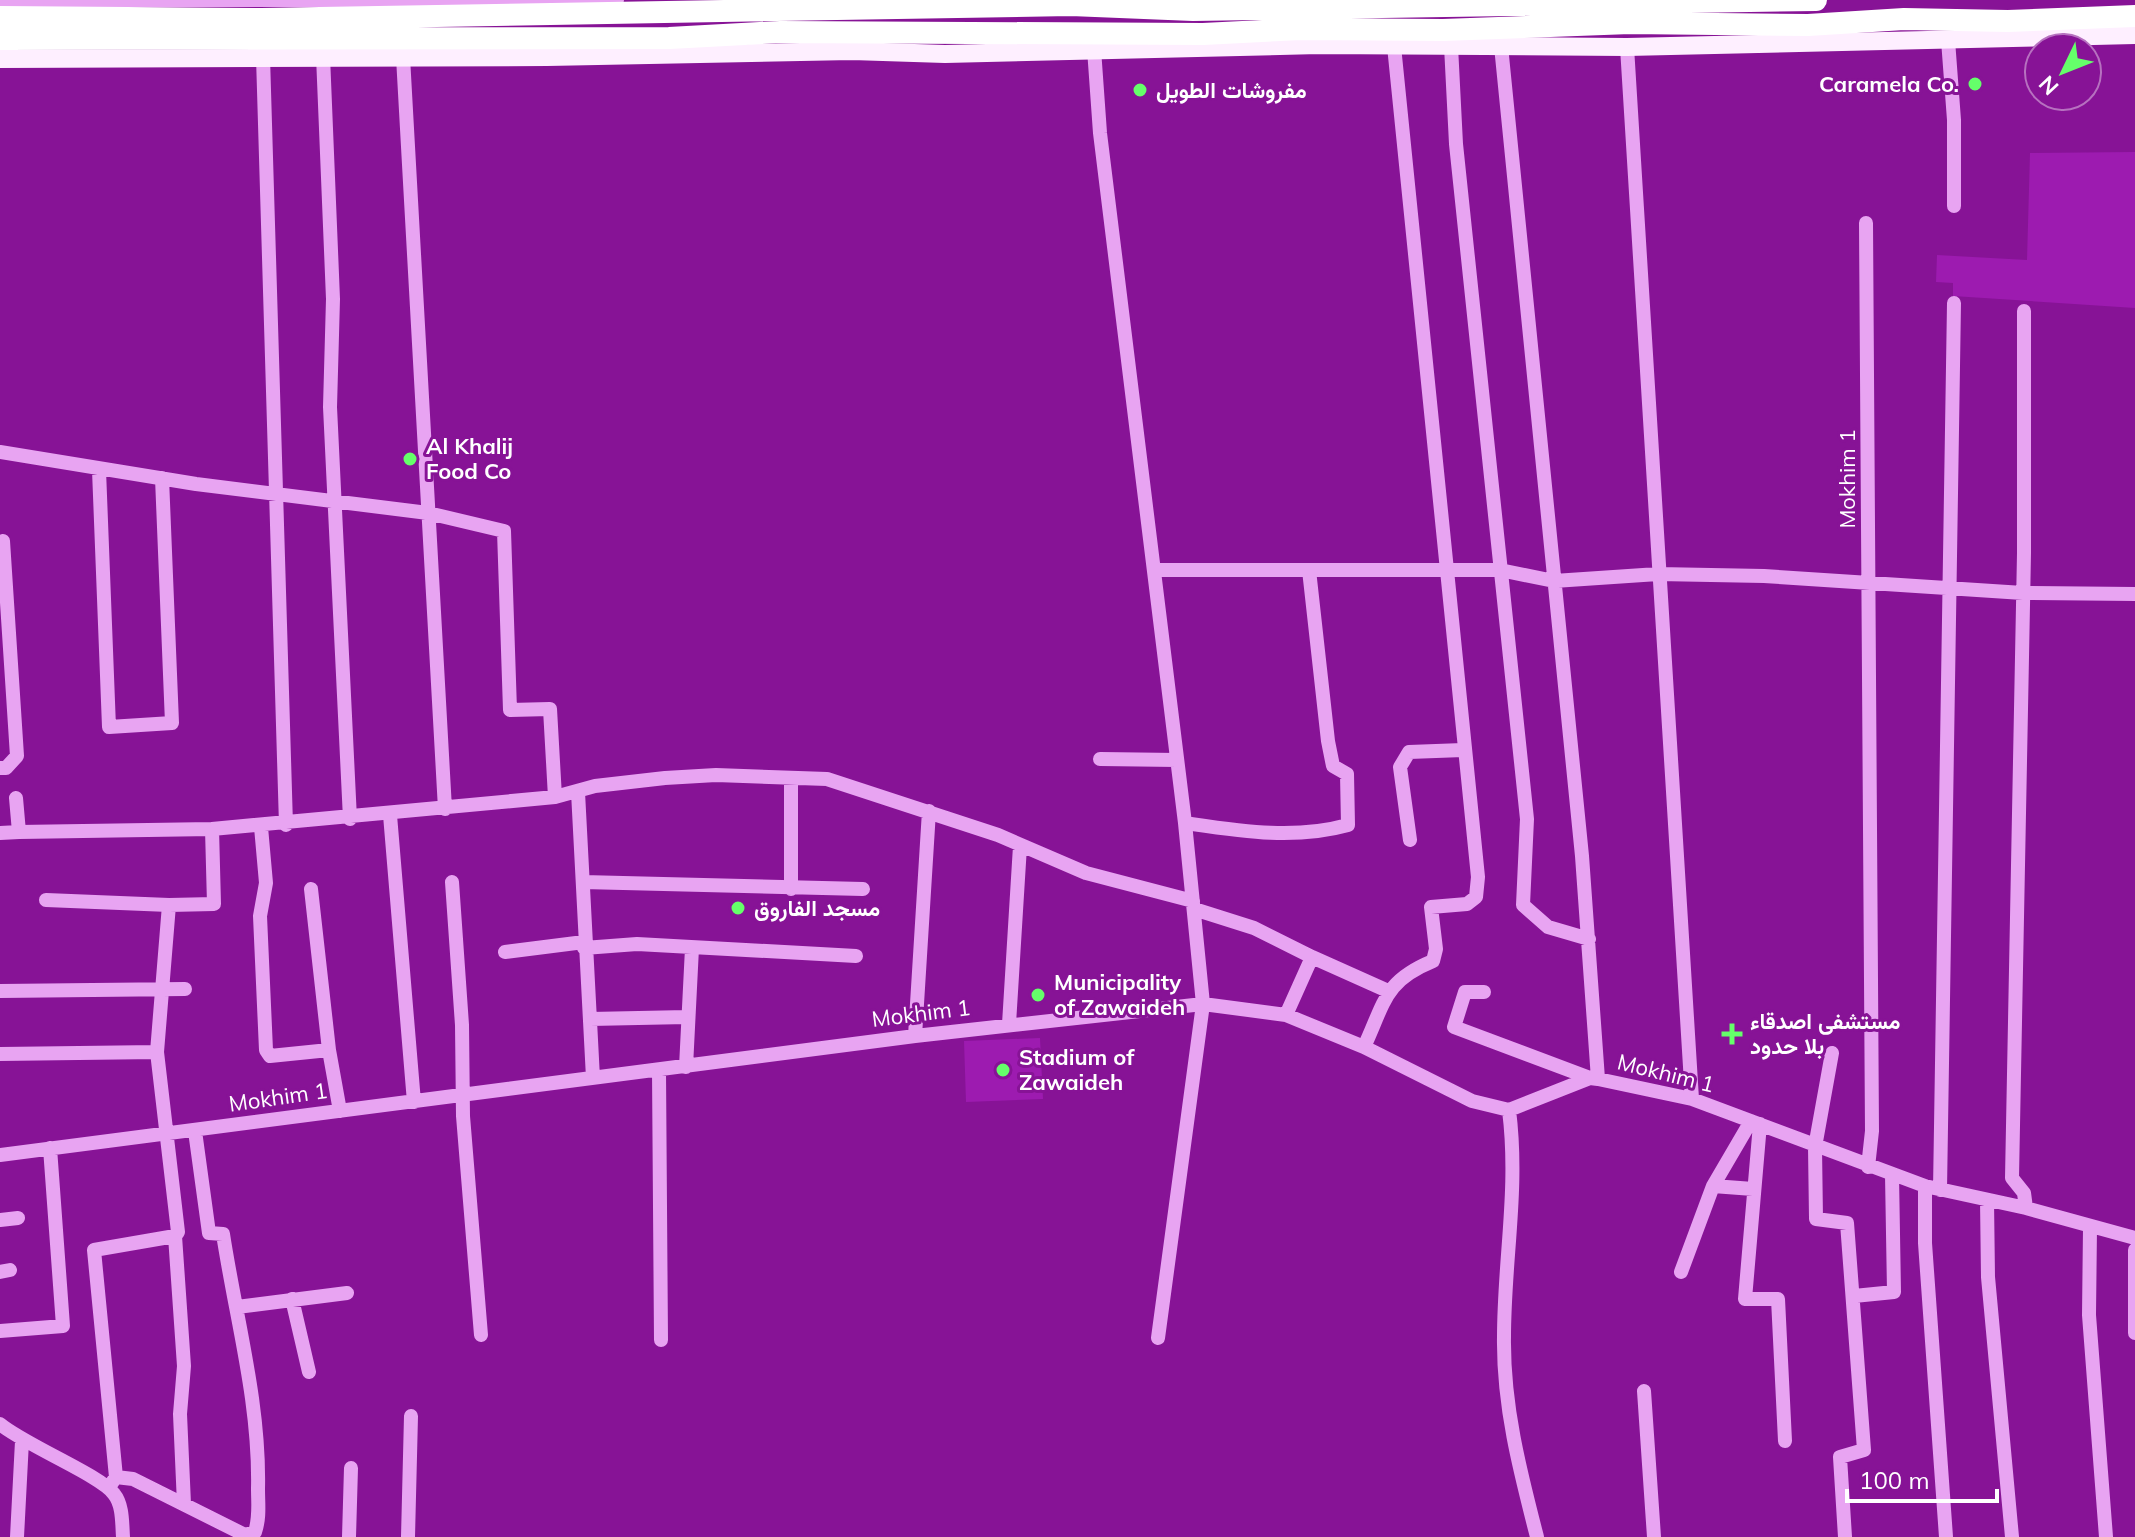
<svg xmlns="http://www.w3.org/2000/svg" width="2135" height="1537" font-family="Mulish,Vazirmatn,sans-serif">
<style>
.green{fill:#9d1bb0}
.lines{fill:none;stroke-linecap:round;stroke-linejoin:round}
.minor{stroke:#e8a4f2;stroke-width:14}
.major{stroke:#feefff;stroke-width:18}
.highway{stroke:#fff;stroke-width:22}
.poi-dot{fill:#65ff6a;stroke:#871396;stroke-width:3}
.labels{text-anchor:middle;dominant-baseline:central;stroke-width:6;stroke-linejoin:round;paint-order:stroke}
.poi-label{font-size:22px;font-weight:bold;fill:#fff;stroke:#871396;text-anchor:start}
.street-label{font-size:22px;fill:#fff;stroke:#871396}
</style>
<rect width="100%" height="100%" fill="#871396"/>
<path class="green" d="M2135 152V308L1953 296V283L1936 282 1937 255 2027 260 2030 153Z
M1040 1038 1043 1099 966 1102 964 1041Z"/>
<g class="lines">
<path class="minor" d="M0 0H617
M1948 40 1954 120V206
M1451 46 1456 144 1527 819 1523 905 1548 927 1589 939
M1501 46 1582 856 1598 1079
M1627 47 1692 1099
M1094 49 1100 133 1185 823 1203 1004 1158 1338
M323 56 333 299 330 407 350 819
M263 57 286 825
M403 57 445 809
M1866 223 1872 1131 1868 1167
M2024 311V553L2012 1178 2024 1193 2026 1208
M0 452 196 484 428 513 504 531 510 710 550 709 555 797
M99 470 109 727 172 723 162 478
M1154 570H1500L1554 581 1658 574 1764 576 2023 593 2135 594
M1100 759 1177 760
M0 768H6L17 756 3 541
M578 792 593 1078
M390 815 414 1102
M1185 823C1240 831 1294 840 1348 825L1347 774 1333 766 1328 741 1309 570
M261 827 266 883 260 916 266 1050 270 1056 329 1050
M19 832 212 829
M0 833 19 832 16 798
M1410 840 1400 767 1409 752 1463 750
M452 882 462 1025 463 1116 481 1335
M583 882 863 889
M311 889 329 1050 340 1111
M791 889V778
M46 900 169 905
M1194 909 1254 928 1312 957
M584 948 637 944 856 956
M505 952 584 942
M0 991 185 989
M1484 992H1465L1454 1027 1590 1078
M1286 1015 1312 957 1388 991
M590 1019 687 1017
M1009 1024 1020 846
M915 1036 929 811
M1364 1047C1385 1002 1384 981 1433 961L1436 949 1431 907 1467 904 1476 897 1478 877 1394 46
M1832 1053 1815 1147 1816 1219 1847 1223 1864 1450 1840 1457 1845 1537
M0 1054 157 1052
M686 1067 692 948
M659 1071 661 1340
M1509 1110C1519 1189 1504 1259 1504 1337 1503 1406 1520 1471 1537 1537
M1760 1124 1745 1299H1778L1785 1441
M0 1155 915 1036 1203 1004 1286 1015 1364 1047 1472 1101 1509 1110 1590 1078 1598 1079 1692 1099 1925 1186 2026 1208 2135 1238
M1713 1186 1753 1189
M1925 1186V1243L1946 1537
M1940 1190 1954 303
M1987 1200 1988 1277 2012 1537
M0 1220 18 1218
M2090 1228 2089 1315 2106 1537
M2135 1250V1333
M0 1272 10 1270
M1681 1272 1713 1186 1751 1121
M1854 1296 1894 1292 1892 1175
M292 1299 309 1372
M237 1307 347 1293
M0 1331 63 1326 50 1148
M1644 1391 1654 1537
M0 1424C25 1445 102 1476 114 1494 123 1505 122 1523 123 1537
M116 1477 94 1250 175 1236
M109 1487 116 1477 133 1479 245 1535 255 1532C260 1517 258 1504 258 1489 260 1403 236 1319 223 1234L209 1233 195 1131
M184 1504 180 1414 184 1366 175 1236 178 1232 157 1052 169 905 214 904 212 829 555 797 595 786 665 778 716 775 827 779 998 835 1086 873 1193 901
M17 1537 22 1441
M349 1537 351 1468
M408 1537 411 1416"/>
<path class="major" d="M0 59 547 57 852 51 945 54 1319 45 1627 47 2135 35"/>
<path class="highway" d="M0 17 261 19 1071 5 1193 10 1816 0
M0 39 669 38 780 32 1203 34 1301 29 1443 30 1630 23 1808 25 1904 19 2008 21 2135 16"/>
</g>
<g class="poi-dot">
<circle cx="1975" cy="84" r="8"/>
<circle cx="1140" cy="90" r="8"/>
<circle cx="410" cy="459" r="8"/>
<circle cx="738" cy="908" r="8"/>
<circle cx="1038" cy="995" r="8"/>
<path d="M1728 1022h8v8h8v8h-8v8h-8v-8h-8v-8h8z"/>
<circle cx="1003" cy="1070" r="8"/>
</g>
<g class="labels">
<g class="poi-label">
<text x="1959" y="84" text-anchor="end">Caramela Co.</text>
<text x="1156" y="90">مفروشات الطويل</text>
<text x="426" y="446">Al Khalij<tspan x="426" dy="25">Food Co</tspan></text>
<text x="754" y="908">مسجد الفاروق</text>
<text x="1054" y="982">Municipality<tspan x="1054" dy="25">of Zawaideh</tspan></text>
<text x="1750" y="1021">مستشفى اصدقاء<tspan x="1750" dy="25">بلا حدود</tspan></text>
<text x="1019" y="1057">Stadium of<tspan x="1019" dy="25">Zawaideh</tspan></text>
</g>
<g class="street-label">
<text transform="translate(1847 479) rotate(-90)">Mokhim 1</text>
<text transform="translate(921 1013) rotate(-7)">Mokhim 1</text>
<text transform="translate(1666 1073) rotate(14)">Mokhim 1</text>
<text transform="translate(278 1097) rotate(-8)">Mokhim 1</text>
</g>
</g>
<g transform="translate(2063 72) rotate(227)"><circle r="38" fill="#871396" stroke="#b771c0" stroke-width="2"/>
<path d="M0-6L14 30L0 20L-14 30Z" fill="#65ff6a"/>
<text y="-12" font-size="22" font-weight="bold" text-anchor="middle" fill="#ffffff">N</text>
</g>
<path d="M1847 1489v12h150v-12" fill="none" stroke="#ffffff" stroke-width="4"/>
<text x="1859" y="1489" font-size="24" fill="#ffffff" stroke="#871396" stroke-width="6" paint-order="stroke">100 m</text>
</svg>
